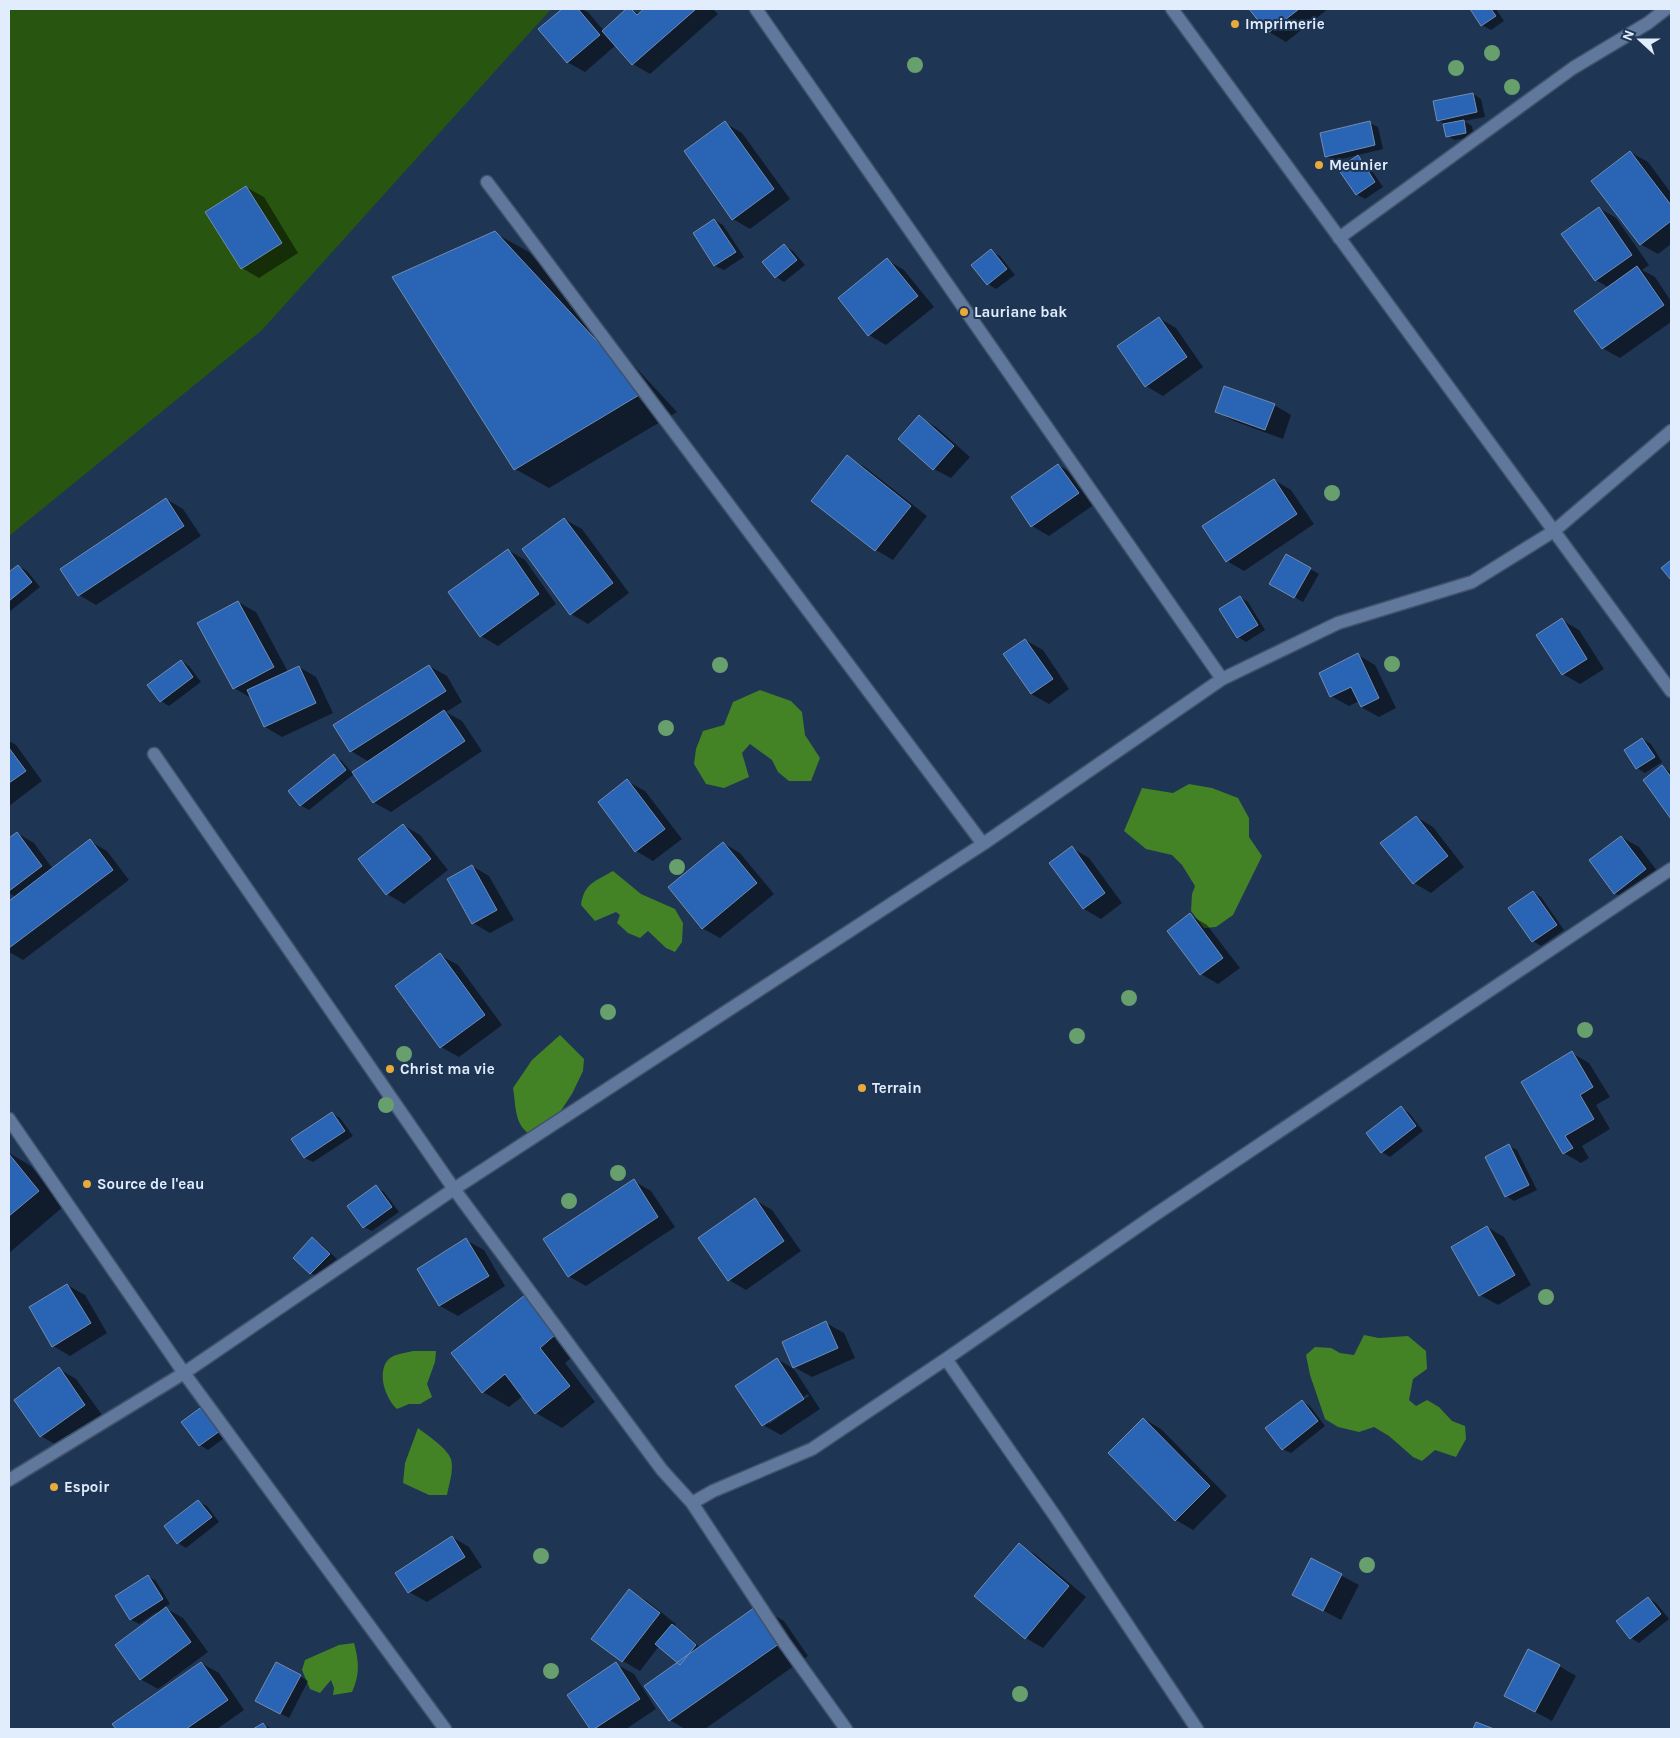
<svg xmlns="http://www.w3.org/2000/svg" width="1680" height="1738" font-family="Karla,sans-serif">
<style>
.green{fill:#285610}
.forest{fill:#438225}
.shadow{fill:#0007;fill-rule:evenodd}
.building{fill:#2a64b4;stroke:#738cb0}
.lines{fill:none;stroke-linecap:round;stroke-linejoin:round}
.street-casing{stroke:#40526b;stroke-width:15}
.secondary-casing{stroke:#40526b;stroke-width:15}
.street{stroke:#5f789b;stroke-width:12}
.secondary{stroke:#5f789b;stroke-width:12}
.tree{fill:#679f6d}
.poi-dot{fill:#eaaa39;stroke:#1f3554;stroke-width:2}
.labels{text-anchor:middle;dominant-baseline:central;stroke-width:4;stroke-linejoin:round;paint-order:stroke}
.poi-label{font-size:15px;font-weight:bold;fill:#e1ecfc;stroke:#1f3554;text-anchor:start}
</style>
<rect width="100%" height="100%" fill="#1f3554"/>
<path class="green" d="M9 9H551L262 330 9 536Z"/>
<path class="forest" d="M760 690 791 701 802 712 805 735 820 758 811 781H789L778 772 772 760 750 744 742 753 749 777 724 788 706 784 694 764 696 749 703 731 724 725 733 702Z
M1189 784 1212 788 1238 798 1249 818V837L1262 856 1233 915 1216 927 1204 928 1191 911 1192 894 1195 886 1182 865 1172 855 1146 849 1124 831 1142 788 1173 793Z
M613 871 641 894 675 909 683 923 682 942 675 952 666 948 648 931 640 938 628 933 617 923 620 915 616 912 595 921 581 905C584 883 596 881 613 871Z
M560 1035 584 1059 583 1071 572 1094 558 1115 530 1134C514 1125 516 1105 513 1088L532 1060Z
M1364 1335 1379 1338 1408 1336 1426 1351 1427 1369 1413 1379 1409 1400 1416 1406 1427 1400 1439 1407 1452 1421 1465 1426 1466 1439 1456 1457 1435 1450 1422 1461 1413 1457 1389 1436 1374 1427 1359 1432 1338 1427 1325 1419 1310 1375 1306 1355 1315 1347 1331 1348 1340 1353 1354 1355Z
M413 1351H436L435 1362 427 1384 432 1397 420 1404H409L397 1409C386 1399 377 1375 387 1361 392 1354 405 1353 413 1351Z
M418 1428C427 1435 447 1448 451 1459 454 1470 449 1484 447 1495H429L403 1483 405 1463Z
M354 1643C359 1661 360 1675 352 1692L333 1695 334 1688 331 1680 320 1693 310 1689 302 1670 305 1660 339 1645Z"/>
<path class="shadow" d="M564 9H582L588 12 604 31 628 9 640 14 646 9H713L718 14 650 74 633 64 616 45 585 72 567 62 540 29Z
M1251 9H1328L1286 42 1269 32Z
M1471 9H1496L1504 21 1491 30 1482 25Z
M1473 94 1481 99 1485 117 1464 121 1472 126 1474 137 1455 140 1447 136 1445 124 1438 120Z
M725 123 742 133 790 199 750 229 733 219Z
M1370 123 1378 127 1383 149 1334 161 1326 156Z
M1630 152 1648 162 1671 193V244L1658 254 1640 244Z
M1358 157 1366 162 1383 187 1365 199 1356 194Z
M246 187 264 197 298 253 259 278 242 268Z
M1599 208 1616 218 1649 265 1642 270 1655 277 1671 301V322L1620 358 1602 348 1609 288 1596 280Z
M714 220 723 225 744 257 724 270 715 266 695 234Z
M495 233 529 252 677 412 549 488 515 469Z
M784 246 793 251 805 265 784 282 776 277Z
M991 251 1000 256 1015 275 996 289 988 284 973 265Z
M887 260 904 270 934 307 886 345 869 335 840 298Z
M1159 318 1176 328 1203 367 1163 396 1146 386Z
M1274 405 1291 415 1283 439 1234 421 1217 412Z
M919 417 936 427 970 457 951 478 934 469Z
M847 457 865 467 927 516 893 560 876 550Z
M1058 465 1076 475 1095 504 1049 536 1032 526Z
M1274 480 1291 490 1314 524 1244 571 1227 561Z
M166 499 183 509 201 536 96 605 79 595Z
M564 519 582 529 629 593 588 624 571 614Z
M508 550 525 560 556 604 498 646 481 636 450 593Z
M1286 555 1319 574 1303 602 1270 583Z
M18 566 27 571 40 587 9 612V574Z
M1240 597 1248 602 1265 630 1246 642 1238 637Z
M238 602 256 612 288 672 299 667 316 677 333 713 282 737 265 727 251 698 234 688Z
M1562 620 1579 630 1604 669 1580 684 1563 674Z
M1025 640 1043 650 1069 689 1049 704 1031 694Z
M1358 655 1375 665 1396 708 1379 717 1361 707 1359 701 1349 706 1331 696Z
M181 661 189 666 201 682 169 706 161 701 149 685Z
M429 666 447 676 462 702 446 712 462 721 482 751 391 812 373 802 354 774 309 810 300 805 334 756 342 761 352 773 369 762 351 751Z
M1643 739 1651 744 1662 762 1645 773 1637 768Z
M9 741 16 745 42 781 9 806Z
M1662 767 1671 772V817L1644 780Z
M627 781 645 791 682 839 653 861 636 851Z
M1416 817 1433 827 1464 867 1431 893 1414 883Z
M403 825 420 835 448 870 404 904 387 894Z
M17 833 34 843 53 869 90 841 107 851 129 880 23 960 9 952V903L16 897 9 893V839Z
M1621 837 1639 847 1663 879 1632 903 1614 893Z
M723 843 740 853 774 894 720 938 702 928Z
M1072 848 1089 858 1122 903 1101 919 1084 909 1051 863Z
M472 866 489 876 514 920 490 933 473 923Z
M1533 892 1541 897 1564 930 1541 946 1533 941 1510 908Z
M1190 915 1207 925 1240 968 1218 984 1201 974Z
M440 955 458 965 502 1025 459 1057 441 1047 397 986Z
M1572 1053 1589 1063 1610 1097 1596 1105 1610 1129 1582 1146 1589 1158 1581 1163 1564 1153 1522 1082Z
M1401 1108 1409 1113 1423 1131 1390 1157 1382 1152Z
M332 1113 340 1118 353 1136 313 1162 305 1158 293 1139Z
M1509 1146 1517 1150 1537 1190 1514 1201 1506 1196Z
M9 1153 31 1166 64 1206 9 1253Z
M634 1181 651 1191 675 1227 586 1286 568 1276Z
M376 1187 384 1192 399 1212 372 1231 364 1227Z
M755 1200 772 1210 801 1251 746 1290 729 1280Z
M1487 1227 1504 1237 1531 1285 1498 1305 1480 1295Z
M313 1239 321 1244 337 1259 319 1278 311 1273 295 1258Z
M466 1240 484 1250 505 1286 458 1316 440 1306 418 1269Z
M67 1285 85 1295 107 1333 70 1356 53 1346Z
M551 1311 581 1350 565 1363 595 1402 562 1428 536 1413 523 1396 509 1407 483 1392Z
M826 1323 844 1333 855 1358 812 1377 794 1367Z
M777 1359 794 1369 820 1409 781 1435 763 1425 737 1386ZM808 1394 809 1396 769 1424V1420Z
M59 1369 76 1379 102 1415 58 1446 41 1436Z
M1302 1401 1310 1406 1325 1426 1291 1453 1282 1449Z
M215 1410 231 1433 208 1450 200 1445Z
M1144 1419 1161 1429 1227 1496 1193 1530 1176 1520 1110 1453Z
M198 1502 207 1506 219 1522 186 1548 178 1543Z
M452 1537 469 1547 482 1567 427 1602 409 1592 397 1573Z
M1019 1545 1036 1555 1086 1597 1043 1648 1026 1638Z
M1312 1560 1359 1585 1341 1620 1311 1604Z
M148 1576 156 1581 170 1604 164 1607 183 1618 208 1652 158 1689 140 1679 158 1614 157 1612 139 1624 130 1619Z
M630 1591 647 1601 676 1624 674 1627 700 1647 758 1606 784 1621 808 1656 705 1729H685L670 1720 646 1686 679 1662 659 1646 640 1671 623 1661Z
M1648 1598 1656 1603 1669 1619 1639 1643 1631 1638Z
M201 1663 219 1673 244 1710 217 1729H118L114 1724Z
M616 1664 634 1674 656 1709 626 1729H591L569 1695Z
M1559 1666 1576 1676 1552 1721 1506 1696Z
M300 1676 308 1681 289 1718 264 1705Z
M263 1724 272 1729H255Z"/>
<path class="building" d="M562 9H578L600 35 567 63 538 29Z
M626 9H631L637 15 644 9H696L632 65 602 31Z
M1249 9H1299L1268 33Z
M1470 9H1491L1496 16 1481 26Z
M1473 93 1477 112 1437 121 1433 101Z
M1464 120 1466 133 1446 137 1443 124Z
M725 121 774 189 732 220 684 151Z
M1370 121 1375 145 1325 157 1320 133Z
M1630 151 1671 205V221L1640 245 1591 181Z
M1358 155 1375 182 1356 195 1338 169Z
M246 186 282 243 241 269 205 212Z
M1599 207 1632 255 1595 281 1561 234Z
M714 219 736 252 714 266 693 233Z
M495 231 644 392 514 470 392 277Z
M784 244 797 260 775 278 762 262Z
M991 249 1007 269 987 285 971 265Z
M887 258 918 296 868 336 838 298Z
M1637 266 1664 305 1602 349 1574 311Z
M1159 317 1187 357 1145 387 1117 346Z
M1224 386 1275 404 1265 430 1215 412Z
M919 415 954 446 933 470 898 439Z
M847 455 911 506 875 551 811 501Z
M1058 464 1079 493 1031 527 1011 497Z
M1274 479 1297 514 1226 562 1202 526Z
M166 498 184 526 78 596 60 569Z
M564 518 613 583 570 615 522 549Z
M508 549 539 594 480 637 448 592Z
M1286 554 1311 568 1294 598 1269 584Z
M1671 560V580L1661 568Z
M18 565 32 582 9 601V572Z
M1240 596 1258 625 1237 638 1219 609Z
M238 601 274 667 233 689 197 623Z
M1562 618 1587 659 1562 675 1536 635Z
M1025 639 1053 679 1031 694 1003 654Z
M1358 653 1379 698 1361 707 1351 687 1330 697 1319 673Z
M181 660 193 677 160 702 147 685Z
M429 665 446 691 350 752 333 725Z
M299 666 316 703 264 727 247 690Z
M444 710 465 741 373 803 352 772Z
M1642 738 1655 757 1636 769 1624 750Z
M9 748 26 771 9 783Z
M334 754 346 770 300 806 288 791Z
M1662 765 1671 777V819L1643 780Z
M627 779 665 829 635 852 598 802Z
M1416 816 1448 856 1413 884 1380 843Z
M403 824 431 859 386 895 358 859Z
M17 832 42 866 9 891V838Z
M1621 836 1646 869 1614 894 1589 860Z
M90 839 113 870 9 948V901Z
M723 842 757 883 702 929 668 887Z
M1072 846 1105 893 1083 909 1049 863Z
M472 865 497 910 472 924 447 879Z
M1533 891 1557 925 1532 942 1508 908Z
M1190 913 1223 958 1200 975 1167 931Z
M440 953 485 1015 440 1048 395 986Z
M1572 1051 1593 1087 1580 1095 1594 1119 1565 1136 1573 1148 1563 1154 1521 1082Z
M1401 1106 1416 1126 1381 1153 1366 1133Z
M332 1112 345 1131 304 1158 291 1139Z
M1509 1144 1529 1185 1505 1197 1485 1157Z
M9 1154 39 1191 9 1216Z
M634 1179 658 1217 568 1277 543 1239Z
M376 1185 392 1207 363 1228 347 1206Z
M755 1198 784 1241 728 1281 698 1238Z
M1487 1226 1515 1275 1479 1296 1451 1247Z
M312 1237 330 1254 310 1274 293 1258Z
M466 1238 489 1276 439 1306 417 1269Z
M67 1284 91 1323 52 1347 29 1307Z
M525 1295 556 1334 540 1348 570 1386 535 1414 505 1374 482 1393 451 1353Z
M826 1321 838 1348 793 1368 782 1342Z
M777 1358 804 1399 762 1426 735 1386Z
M59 1367 85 1405 40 1437 14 1400Z
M1302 1400 1318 1421 1282 1450 1265 1428Z
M207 1403 224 1428 199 1446 181 1422Z
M1143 1418 1210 1486 1175 1521 1108 1453Z
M198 1500 212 1517 177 1544 164 1526Z
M452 1536 465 1557 408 1593 395 1573Z
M1019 1543 1069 1586 1025 1639 974 1596Z
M1311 1558 1342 1574 1323 1611 1292 1595Z
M148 1575 163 1599 130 1620 115 1596Z
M629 1589 660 1613 622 1662 591 1639Z
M1648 1597 1661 1614 1630 1639 1616 1621Z
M758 1605 783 1641 669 1721 644 1686Z
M166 1607 191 1642 140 1680 115 1645Z
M672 1624 696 1645 680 1665 655 1644Z
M1528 1649 1560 1665 1535 1712 1504 1696Z
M201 1662 228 1700 186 1729H116L112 1724Z
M276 1662 301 1675 280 1714 255 1701Z
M616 1662 640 1699 594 1729H590L567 1695Z
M1476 1722 1494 1729H1473Z
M263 1723 267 1729H253Z"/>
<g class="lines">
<defs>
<path id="street" d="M756 9 1222 679
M487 182 983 844
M1339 238 1573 68 1648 23 1666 9
M154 754 454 1189 662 1470 692 1503 783 1641 846 1729
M9 1119 184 1373 445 1729
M946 1359 1055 1516 1197 1729
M9 1480 184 1373 454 1189 983 844 1222 679 1338 623 1472 582 1554 531 1671 431
M692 1503 713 1491 812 1449 946 1359 1153 1216 1671 869"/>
<path id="secondary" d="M1172 9 1671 691"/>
</defs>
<use href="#street" class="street-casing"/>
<use href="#secondary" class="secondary-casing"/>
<use href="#street" class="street"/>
<use href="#secondary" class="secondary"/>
</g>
<g class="tree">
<circle cx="1492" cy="53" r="8"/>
<circle cx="915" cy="65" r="8"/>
<circle cx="1456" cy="68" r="8"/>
<circle cx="1512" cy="87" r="8"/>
<circle cx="1332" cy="493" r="8"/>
<circle cx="1392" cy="664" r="8"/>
<circle cx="720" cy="665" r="8"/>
<circle cx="666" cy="728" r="8"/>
<circle cx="677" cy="867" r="8"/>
<circle cx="1129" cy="998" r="8"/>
<circle cx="608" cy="1012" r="8"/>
<circle cx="1585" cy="1030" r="8"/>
<circle cx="1077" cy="1036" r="8"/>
<circle cx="404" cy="1054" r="8"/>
<circle cx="386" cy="1105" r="8"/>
<circle cx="618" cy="1173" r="8"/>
<circle cx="569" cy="1201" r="8"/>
<circle cx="1546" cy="1297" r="8"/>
<circle cx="541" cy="1556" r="8"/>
<circle cx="1367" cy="1565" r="8"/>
<circle cx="551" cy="1671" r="8"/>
<circle cx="1020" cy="1694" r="8"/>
</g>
<g class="poi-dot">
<circle cx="1235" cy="24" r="5"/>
<circle cx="1319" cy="165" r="5"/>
<circle cx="964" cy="312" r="5"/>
<circle cx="390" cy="1069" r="5"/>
<circle cx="862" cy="1088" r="5"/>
<circle cx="87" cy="1184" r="5"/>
<circle cx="54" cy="1487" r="5"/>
</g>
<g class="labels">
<g class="poi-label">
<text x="1245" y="24">Imprimerie</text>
<text x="1329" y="165">Meunier</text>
<text x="974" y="312">Lauriane bak</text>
<text x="400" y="1069">Christ ma vie</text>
<text x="872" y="1088">Terrain</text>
<text x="97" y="1184">Source de l'eau</text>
<text x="64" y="1487">Espoir</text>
</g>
</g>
<rect width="1680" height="1738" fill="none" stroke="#e1ecfc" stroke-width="20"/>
<g transform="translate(1640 40) rotate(291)" stroke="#1f3554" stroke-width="4" paint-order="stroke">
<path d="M0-4L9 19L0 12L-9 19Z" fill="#e1ecfc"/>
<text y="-8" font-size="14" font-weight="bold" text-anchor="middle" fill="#e1ecfc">N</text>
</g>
</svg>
